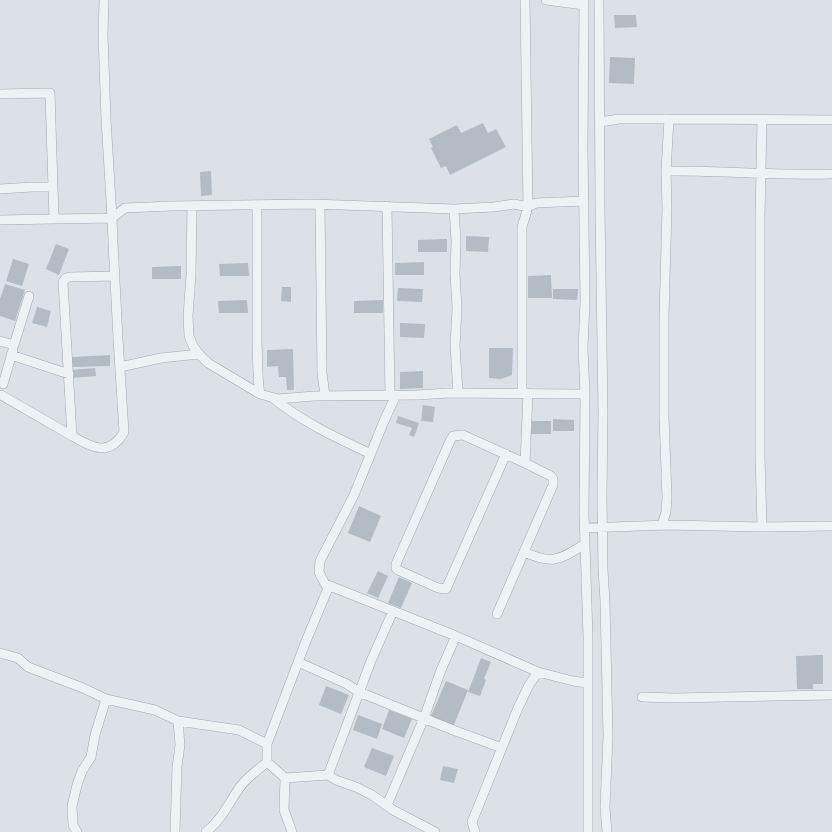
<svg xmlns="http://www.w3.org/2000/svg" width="832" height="832" font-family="'Source Sans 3',sans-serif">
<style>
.building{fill:#b3bbc4}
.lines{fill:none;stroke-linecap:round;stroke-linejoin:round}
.minor-casing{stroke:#a1a9b1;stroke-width:10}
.minor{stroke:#eff2f5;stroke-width:9}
</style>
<rect width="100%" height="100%" fill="#dce1e7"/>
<path class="building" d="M614 15H636L637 27 615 28Z
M610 57 635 58 634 84 609 83Z
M483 123 488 133 496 129 506 147 450 175 446 166 441 168 431 148 433 147 429 139 457 125 461 133Z
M211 171 212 195 201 196 200 172Z
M466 236 489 237 488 252 466 251Z
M447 239V252H418V240Z
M56 244 69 249 59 275 46 269Z
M13 259 29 264 22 286 6 281Z
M424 262V275H395V263Z
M248 263 249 276H220L219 264Z
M181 266V279H152V267Z
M551 275 552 298H528V276Z
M5 284 25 290 15 321 0 316V299Z
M282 287H291V302L281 301Z
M398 288 423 289 422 302 397 301Z
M553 289H578L577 300 553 299Z
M247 300 248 313H219L218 301Z
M383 300V313H354V301Z
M37 307 51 311 47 327 32 323Z
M400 323 425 324 424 338 400 337Z
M489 348H513L512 375 501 379 489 378Z
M293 349 294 390H287L286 377H279L278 366 267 367V350Z
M110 355V366L72 367V357Z
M95 368 96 376 72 378V370Z
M423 371V388L400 389V372Z
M423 405 435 407 433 422 421 421Z
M398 416 419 423 414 437 409 435 412 428 396 423Z
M553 419 574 420V431H553Z
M530 421H551V434H530Z
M359 506 381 516 370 542 348 533Z
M378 571 388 576 378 598 367 593Z
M399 577 412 583 401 608 388 603Z
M823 655V684H813V689H797L796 656Z
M481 658 491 662 484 679 486 680 480 696 468 692Z
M446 681 468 690 453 727 430 718Z
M326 686 349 695 341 714 319 705Z
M389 710 412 719 404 738 382 729Z
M358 715 382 724 377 739 353 730Z
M372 748 394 756 386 776 364 767Z
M443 766 458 769 454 783 440 780Z"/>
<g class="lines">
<defs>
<path id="minor" d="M104 0 103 35 106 119 112 218 125 208 171 206 312 204 454 209 494 207 514 204 528 207 536 203 584 201
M546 0 584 5
M584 0 583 148 585 302 583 348 585 394 584 514 588 636V832
M599 0 600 209 603 413 602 495 603 570 605 601 608 736 605 807 607 832
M0 94 50 93 54 219 112 218C115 290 119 361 124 432 110 457 92 448 72 436L63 282 66 278 70 277 115 276
M600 122 619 119H669L832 120
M666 171C721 170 776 176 832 174
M0 189 32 187H53
M320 204 322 373 325 396
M257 205V343C258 360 257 377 260 394
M192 206 191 275 188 316 189 336 193 346 199 354 208 363 260 394 278 399 314 396 417 395 448 393 585 394
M387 206 390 395
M454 209 456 241 455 274 457 308 455 346 458 393
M0 220 54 219
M0 341 14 345 29 296
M11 355 69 374
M120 367 161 358 199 354
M3 384 13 350
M522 393V227L528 207 525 0
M1 395 72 436
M396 395 384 421 354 495 320 561 319 572 325 584 456 636 538 672 573 681 587 683
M273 398C302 422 337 438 371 454
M506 454 446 589 438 588 398 570 396 568V564L450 441 453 436 463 435 525 463
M662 525 666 512 667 498 664 416V317L667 208 666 171 669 119
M762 527 760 455V218L762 120
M585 528 667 525 762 527 832 526
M524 552C553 565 559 560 585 544
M497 614 553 485V479L551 476 525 463 528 393
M0 653 18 658 28 667 83 688 106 699 95 735 91 757 82 771 77 785 72 806 73 825 77 832
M298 662 347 684 359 692 453 730 502 748
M642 697 675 698 832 695
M106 699 155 710 178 721 239 730 267 744
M267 762 285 778 328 775 336 780 356 787 372 795 393 810 435 832
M328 775 371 661 393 611
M285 778 284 810 292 832
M387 805 424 718 441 670 456 636
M175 832 177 767 180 745 178 721
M206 832C223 818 228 804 240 787 247 777 258 770 267 762V744L306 641 329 586
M475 832 472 822 518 708 529 685 538 672"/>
</defs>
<use href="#minor" class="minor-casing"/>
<use href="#minor" class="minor"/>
</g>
</svg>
